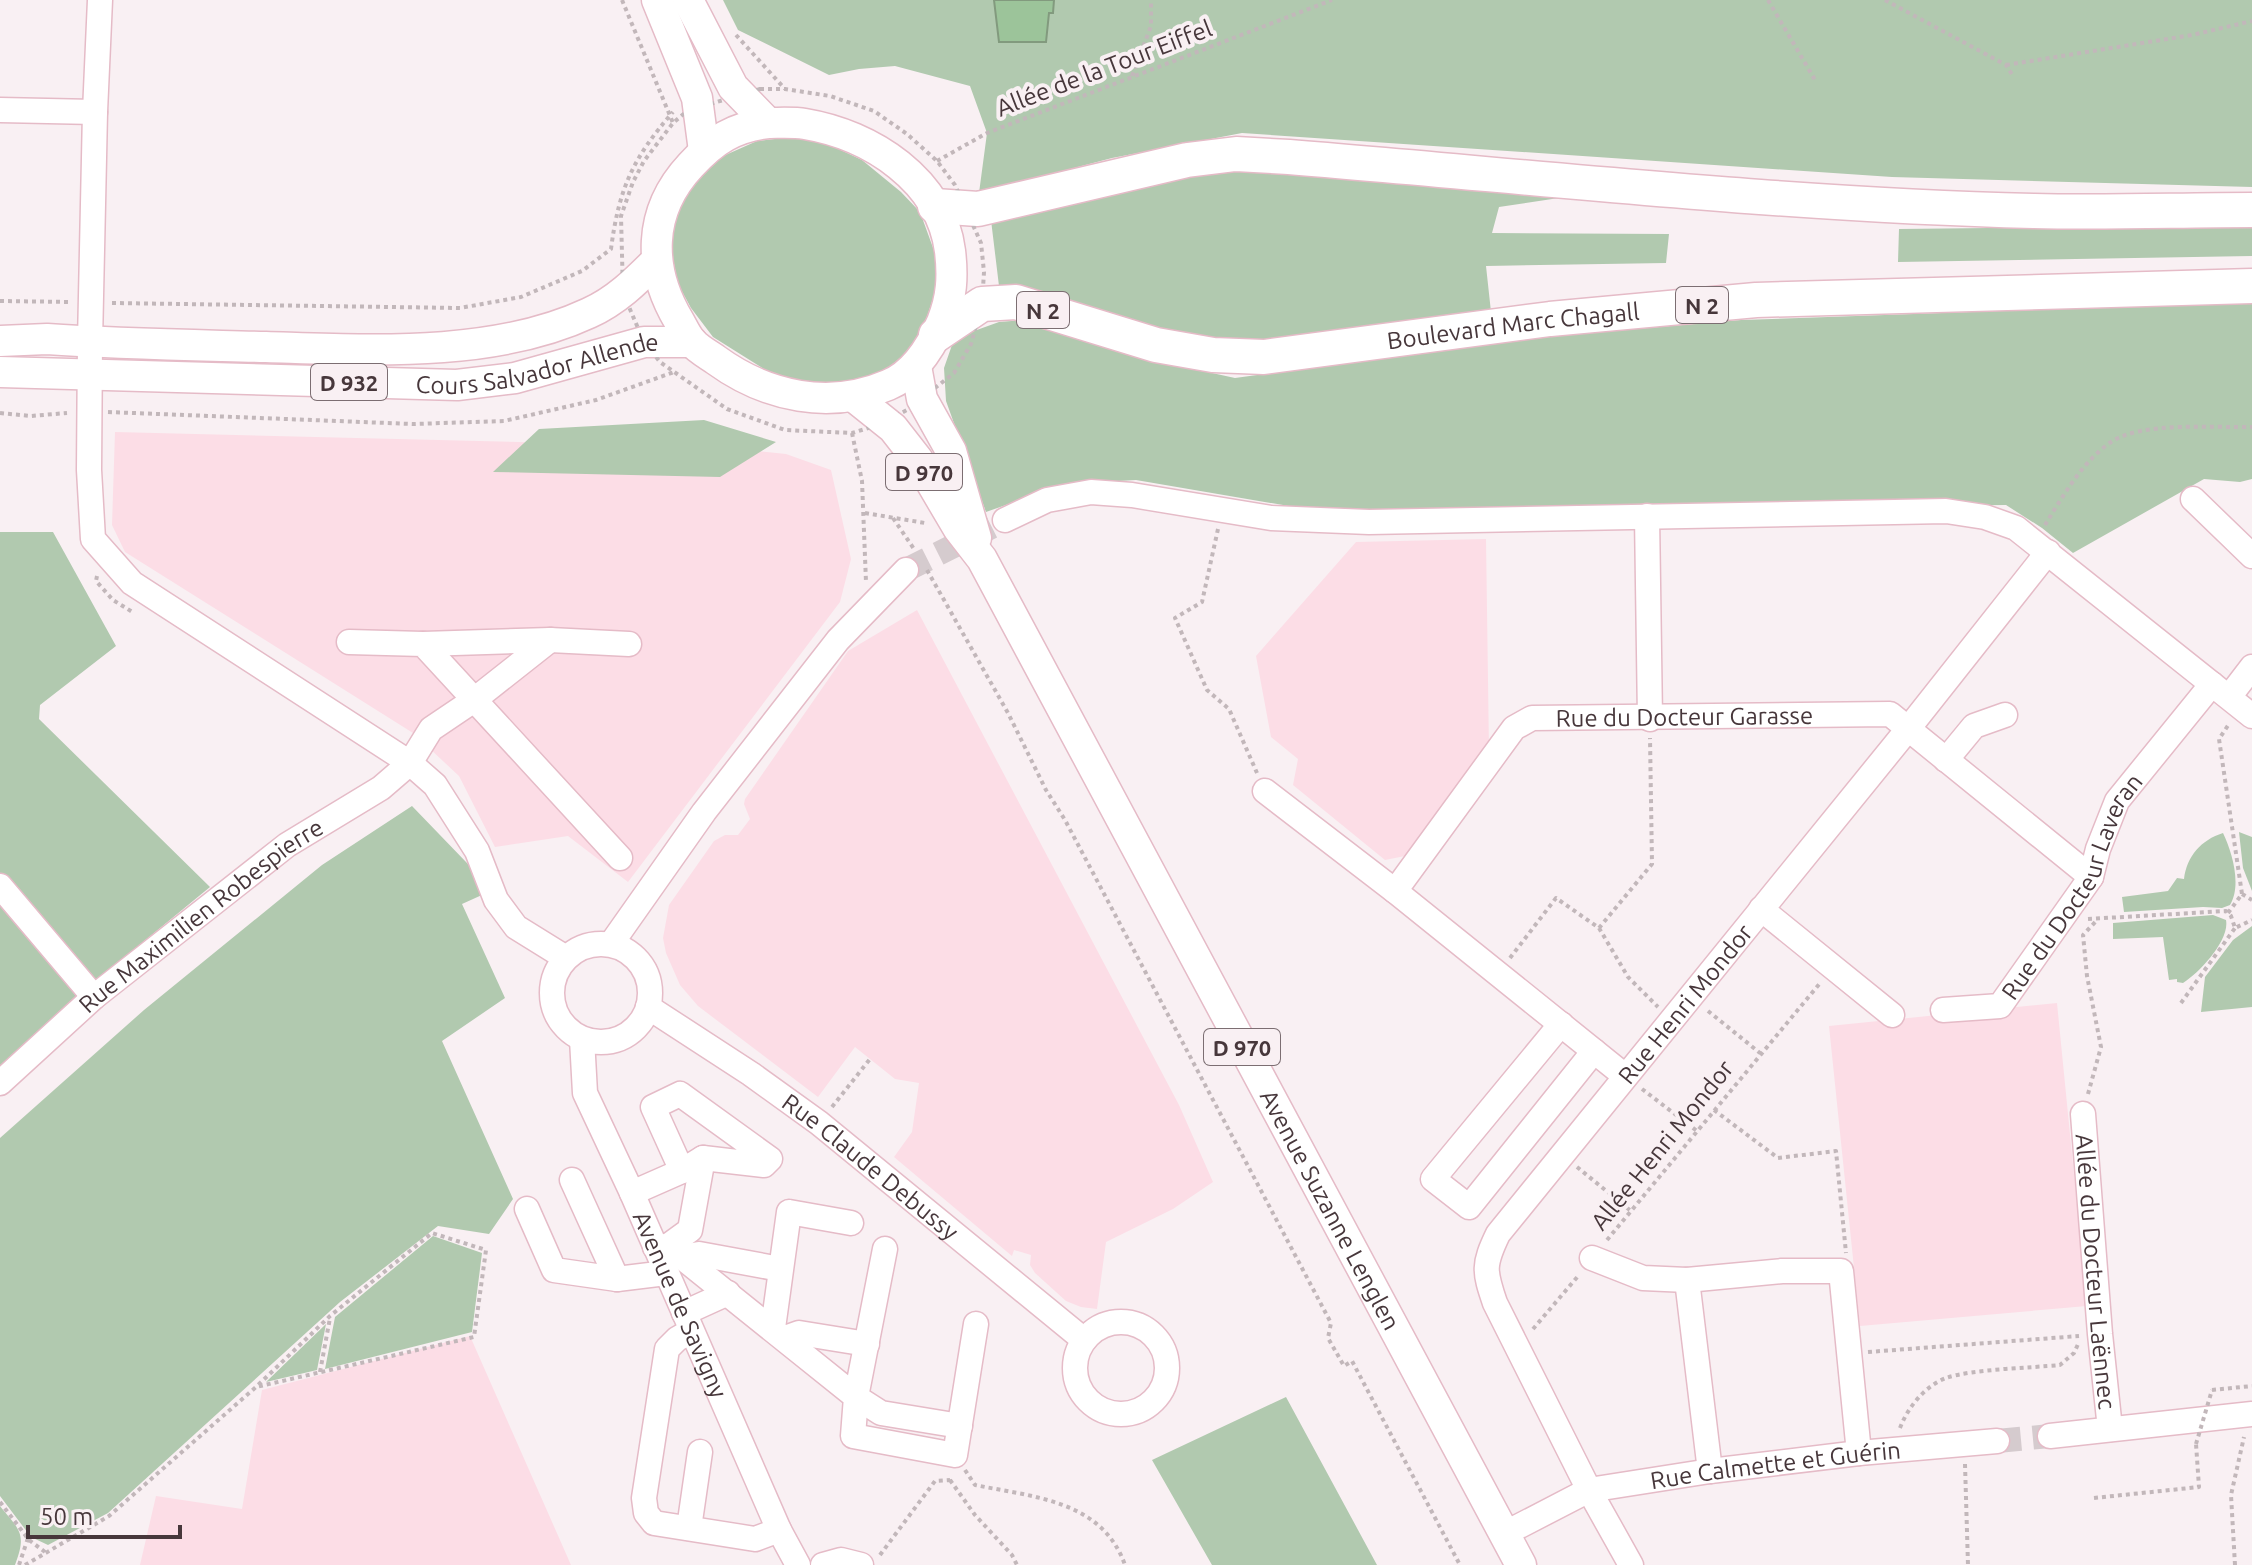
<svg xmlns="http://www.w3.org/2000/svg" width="2252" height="1565" font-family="Ubuntu,sans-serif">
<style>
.built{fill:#fcdde6}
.green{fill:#b1c9af}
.water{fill:#9cc49a;stroke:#829a7e;stroke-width:2}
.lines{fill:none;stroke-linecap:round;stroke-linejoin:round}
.minor-tunnel{stroke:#d5cbce;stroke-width:24;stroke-dasharray:24 12;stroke-linecap:butt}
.minor-casing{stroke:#e5bbc7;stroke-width:27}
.major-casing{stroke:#e5bbc7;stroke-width:33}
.highway-casing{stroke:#e5bbc7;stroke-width:37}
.path{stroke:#c2b7ba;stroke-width:4;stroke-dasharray:4 4;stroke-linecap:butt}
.minor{stroke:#fff;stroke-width:24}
.major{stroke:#fff;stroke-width:30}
.highway{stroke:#fff;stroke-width:34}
.path-bridge{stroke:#c2b7ba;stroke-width:4;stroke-dasharray:4 4;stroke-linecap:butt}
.labels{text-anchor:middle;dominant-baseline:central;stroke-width:8;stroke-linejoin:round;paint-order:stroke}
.shield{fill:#f9f0f3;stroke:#7c6e72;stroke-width:2}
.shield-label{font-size:22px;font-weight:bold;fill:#47373b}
.street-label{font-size:24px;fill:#47373b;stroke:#f9f0f3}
</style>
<rect width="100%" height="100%" fill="#f9f0f3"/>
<path class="built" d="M115 432 718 447 786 454 831 470 851 559 840 602 628 882 568 836 495 847 459 776 413 733 125 552 112 525Z
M1486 539 1489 751 1405 856 1385 860 1293 785 1298 759 1271 737 1256 656 1356 542Z
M917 610 1179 1105 1213 1182 1173 1209 1106 1242 1097 1309 1081 1307 1066 1301 1035 1273 1030 1265 1031 1255 1014 1250 1012 1256 894 1157 912 1132 919 1083 895 1079 855 1047 818 1097 698 1006 680 985 666 953 663 938 669 905 714 841 725 835H738L750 819 744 804 745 799 848 651Z
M2057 1003 2087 1306 1860 1326 1829 1026Z
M470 1336 571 1565H140L156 1496 242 1509 262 1390Z"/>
<path class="green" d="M723 0H2252V187L1892 177 1242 133 1112 158 979 193 987 133 970 86 895 66 859 69 829 75 738 30Z
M791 137 828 144 862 160 901 192 920 212 936 256 937 287 920 337 901 362 870 377 824 386 772 374 713 337 691 308 678 284 672 254 673 222 686 192 721 157 757 141Z
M1247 168 1572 196 1499 207 1492 233 1669 234 1666 263 1486 266 1491 312 1223 344 1151 331 999 286 991 220 1168 176Z
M2252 225V256L1898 262 1899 229Z
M2252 302V479L2240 482 2204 479 2073 553 2042 528 2006 505 1318 511 1136 480 1065 484 986 512 946 401 944 368 952 345 960 336 999 322 1024 320 1143 358 1235 378 1541 337 1741 320Z
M704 420 776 442 720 477 493 472 539 429Z
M0 532H53L116 646 40 705 39 719 210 887 98 979 0 1067Z
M412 806 493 890 462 904 505 998 442 1041 513 1199 489 1234 438 1226 340 1302 108 1513 48 1545 31 1537 0 1496V1138L144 1010 322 865Z
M2239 832 2252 837V891L2243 868Z
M2223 833C2232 852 2242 885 2230 905L2222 908 2203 907 2124 912 2122 897 2168 891 2177 878 2184 879C2187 856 2201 840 2223 833Z
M2213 915 2226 920C2230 940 2199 973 2183 983L2177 982V979L2169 980 2163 937 2113 939V923Z
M2252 926V1007L2201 1012 2205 977 2233 940Z
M433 1236 482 1253 472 1332 325 1369 335 1317Z
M326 1324 317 1370 266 1382Z
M1286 1397 1377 1565H1212L1152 1460Z
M0 1506C20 1531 27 1533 15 1565H0Z"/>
<path class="water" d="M994 0H1054L1053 13H1049L1046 42H999Z"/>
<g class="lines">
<path class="minor-tunnel" d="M906 570 1005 520
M1997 1441 2050 1436"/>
<defs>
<g id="minor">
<path d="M100 0 95 112 90 342 89 470 93 539 132 583 410 763 435 785 477 851 496 900 516 927 566 958"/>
<path d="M0 110 95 112"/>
<path d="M2193 499 2252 556"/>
<path d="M1647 516 1650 719"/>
<path d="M1005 520 1047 500 1091 492 1132 495 1271 518 1369 522 1946 511 1985 517 2016 528 2252 716"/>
<path d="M349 642 423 644 620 858"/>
<path d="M423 644 550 640 629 644"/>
<path d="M2229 697 2252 667"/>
<path d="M1946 760 1974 726 2005 715"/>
<path d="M1265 791 1395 891"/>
<path d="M0 886 94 997"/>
<path d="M1761 909 1892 1015"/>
<circle cx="601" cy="993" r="49"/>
<path d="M611 944 704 812 838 640 906 570"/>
<path id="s1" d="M648 1007 751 1074 819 1123 1084 1340"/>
<path id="s2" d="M1943 1010 2000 1006 2091 877 2098 849 2117 801 2212 684"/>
<path d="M1561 1024 1433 1179 1469 1207 1594 1051"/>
<path id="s3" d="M582 1039 585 1093 632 1193 779 1530 798 1565"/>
<path id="s4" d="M1625 1076 1395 891 1514 728 1532 718 1890 714 2091 877"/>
<path id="s5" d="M0 1083 94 997 287 845 381 788 410 763 431 729 474 700 550 640"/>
<path d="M680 1094 770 1159 764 1165 703 1158 682 1171 653 1107Z"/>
<path id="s6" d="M2083 1114 2100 1334 2110 1429"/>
<path d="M572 1180 617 1279"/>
<path d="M632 1193 682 1171"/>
<path d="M527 1209 554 1270 617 1279 666 1273"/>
<path d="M668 1246 690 1230 703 1158"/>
<path d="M655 1247 668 1246 856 1397 853 1436 955 1455 976 1324"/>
<path d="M885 1249 856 1397 881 1413 960 1426"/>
<path d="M683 1257 699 1254 780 1269"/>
<path d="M1592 1258 1643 1278 1687 1280 1782 1271H1841L1859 1453"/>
<path d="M1687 1280 1710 1471"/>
<path d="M684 1313 728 1293"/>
<circle cx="1121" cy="1368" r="46"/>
<path d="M773 1328 789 1212 851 1223"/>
<path d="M691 1331 677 1339 667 1349 644 1498 646 1513 654 1523 755 1539 779 1530"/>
<path d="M785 1338 799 1333 867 1344"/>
<path d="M2050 1436 2252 1414"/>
<path d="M689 1528 700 1452"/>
<path id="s7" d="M1504 1534 1589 1490 1710 1471 1859 1453 1997 1441"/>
<path d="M823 1565 841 1560 861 1565"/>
<path id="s8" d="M1631 1565 1589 1490 1495 1303C1484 1271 1483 1265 1498 1234L1908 729 2048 552"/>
</g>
<g id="major">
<path d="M657 0 697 98 704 151"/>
<path d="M688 0 733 87 768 123"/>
<path d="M768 123C780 123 793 122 805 124 871 135 941 180 950 251 953 276 952 297 942 322 931 347 915 374 888 385 830 410 767 397 716 360 709 355 698 349 692 342 687 337 683 328 679 321 648 269 647 212 691 165 714 140 734 127 768 123Z"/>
<path d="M0 341 47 339C120 344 193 345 266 347 369 350 493 358 589 313 616 301 636 281 656 261"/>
<path d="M916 366 922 399 951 451 976 538"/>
<path id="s9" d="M0 372 457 385 515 378 644 342H692"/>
<path id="s10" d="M853 396 893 428 918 460 958 528 982 559 1521 1565"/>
</g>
<g id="highway">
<path d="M935 206 978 209 1187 160 1236 154 1289 157C1537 177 1785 205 2034 211 2106 213 2179 210 2252 210"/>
<path id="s11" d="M936 335 982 304 1016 302 1156 345 1213 355 1264 357 1550 319 1756 300 2252 286"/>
</g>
</defs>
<use href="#minor" class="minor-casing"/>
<use href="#major" class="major-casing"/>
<use href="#highway" class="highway-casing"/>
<path class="path" d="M622 0 673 123
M1768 0 1815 80
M1885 0 2006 65 2013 76
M736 35 785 89
M2006 65 2192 35 2252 21
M1132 76 1151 26V0
M760 89H785L830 96 874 111 907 134 937 161 955 185 981 243 984 272 982 304 971 344 954 373 907 410 878 425 852 433 785 430 727 409 660 362 644 342 623 293 621 216 633 182 644 161 673 123 687 111Z
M937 161 987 133 1332 0
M0 301 71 302
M112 303 460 308 521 297 582 271 611 249C619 188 633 158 673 112
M108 412 413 424 504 421 596 400 674 372
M0 413 31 416 67 413
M852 433 862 481 866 582
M865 513 925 523
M893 518 914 549
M2045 525C2063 496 2082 462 2111 442 2142 421 2214 428 2252 427
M1218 529 1202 602 1175 618 1207 690 1229 709 1257 773
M927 570 1008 713 1046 790 1065 820 1331 1323 1328 1338 1344 1366 1352 1361 1460 1565
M97 576 96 581 113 600 134 613
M2242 894 2252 900
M2228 913 2242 894 2219 739 2229 724
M2088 919 2226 911 2231 916 2235 928 2252 920
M1599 928 1652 864 1650 738
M1510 958 1556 898 1599 928 1628 977 1658 1007
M2181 1003 2235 928
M1708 1011 1760 1053
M1642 1089 1697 1131
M2088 1094 2101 1047 2087 976 2083 935 2098 919
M832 1107 870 1059
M1714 1110 1778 1158 1836 1151 1846 1253
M1577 1167 1631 1211
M1607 1240 1821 982
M1533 1329 1579 1275
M1868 1352 2079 1336
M320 1372 330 1318
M2212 1390 2252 1386
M1900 1428C1908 1407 1925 1386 1946 1378 1972 1369 2030 1368 2060 1365L2074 1353 2079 1342
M1965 1464 1968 1565
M965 1470 975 1485C1033 1497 1102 1500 1125 1565
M950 1480 975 1515 1012 1555 1017 1565
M2094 1498 2199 1487 2196 1444
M0 1502 29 1540 45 1552
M880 1555 935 1481 950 1480 951 1477
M19 1565 28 1538
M25 1565 109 1516 256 1387 330 1316 432 1233 486 1250 474 1337 256 1387
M2235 1565 2231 1495 2244 1437"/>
<use href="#minor" class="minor"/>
<use href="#major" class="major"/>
<use href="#highway" class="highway"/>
<path class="path-bridge" d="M2196 1444 2212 1390"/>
</g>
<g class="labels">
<g class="shield">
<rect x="1676" y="287" width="52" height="36" rx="6"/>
<rect x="1017" y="292" width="52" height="36" rx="6"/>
<rect x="311" y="364" width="76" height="36" rx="6"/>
<rect x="886" y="454" width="76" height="36" rx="6"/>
<rect x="1204" y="1029" width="76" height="36" rx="6"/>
</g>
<g class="shield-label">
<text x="1702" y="305">N 2</text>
<text x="1043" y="310">N 2</text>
<text x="349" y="382">D 932</text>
<text x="924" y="472">D 970</text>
<text x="1242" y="1047">D 970</text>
</g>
<g class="street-label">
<text transform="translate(1104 68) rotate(-21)">Allée de la Tour Eiffel</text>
<text stroke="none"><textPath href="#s11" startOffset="596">Boulevard Marc Chagall</textPath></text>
<text stroke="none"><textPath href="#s9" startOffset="540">Cours Salvador Allende</textPath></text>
<text stroke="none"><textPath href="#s4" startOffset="670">Rue du Docteur Garasse</textPath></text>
<text stroke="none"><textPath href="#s2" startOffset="198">Rue du Docteur Laveran</textPath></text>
<text stroke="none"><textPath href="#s5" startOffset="262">Rue Maximilien Robespierre</textPath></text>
<text stroke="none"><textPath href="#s8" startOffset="664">Rue Henri Mondor</textPath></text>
<text transform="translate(1662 1145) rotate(-51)">Allée Henri Mondor</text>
<text stroke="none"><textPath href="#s1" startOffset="274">Rue Claude Debussy</textPath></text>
<text stroke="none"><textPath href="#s10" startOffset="948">Avenue Suzanne Lenglen</textPath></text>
<text stroke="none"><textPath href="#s6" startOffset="158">Allée du Docteur Laënnec</textPath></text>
<text stroke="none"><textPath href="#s3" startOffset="286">Avenue de Savigny</textPath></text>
<text stroke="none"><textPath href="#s7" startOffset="284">Rue Calmette et Guérin</textPath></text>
</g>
</g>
<path d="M28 1525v12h152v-12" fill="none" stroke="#47373b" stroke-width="4"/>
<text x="40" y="1525" font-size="24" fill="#47373b" stroke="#f9f0f3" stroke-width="6" paint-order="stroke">50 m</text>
</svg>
